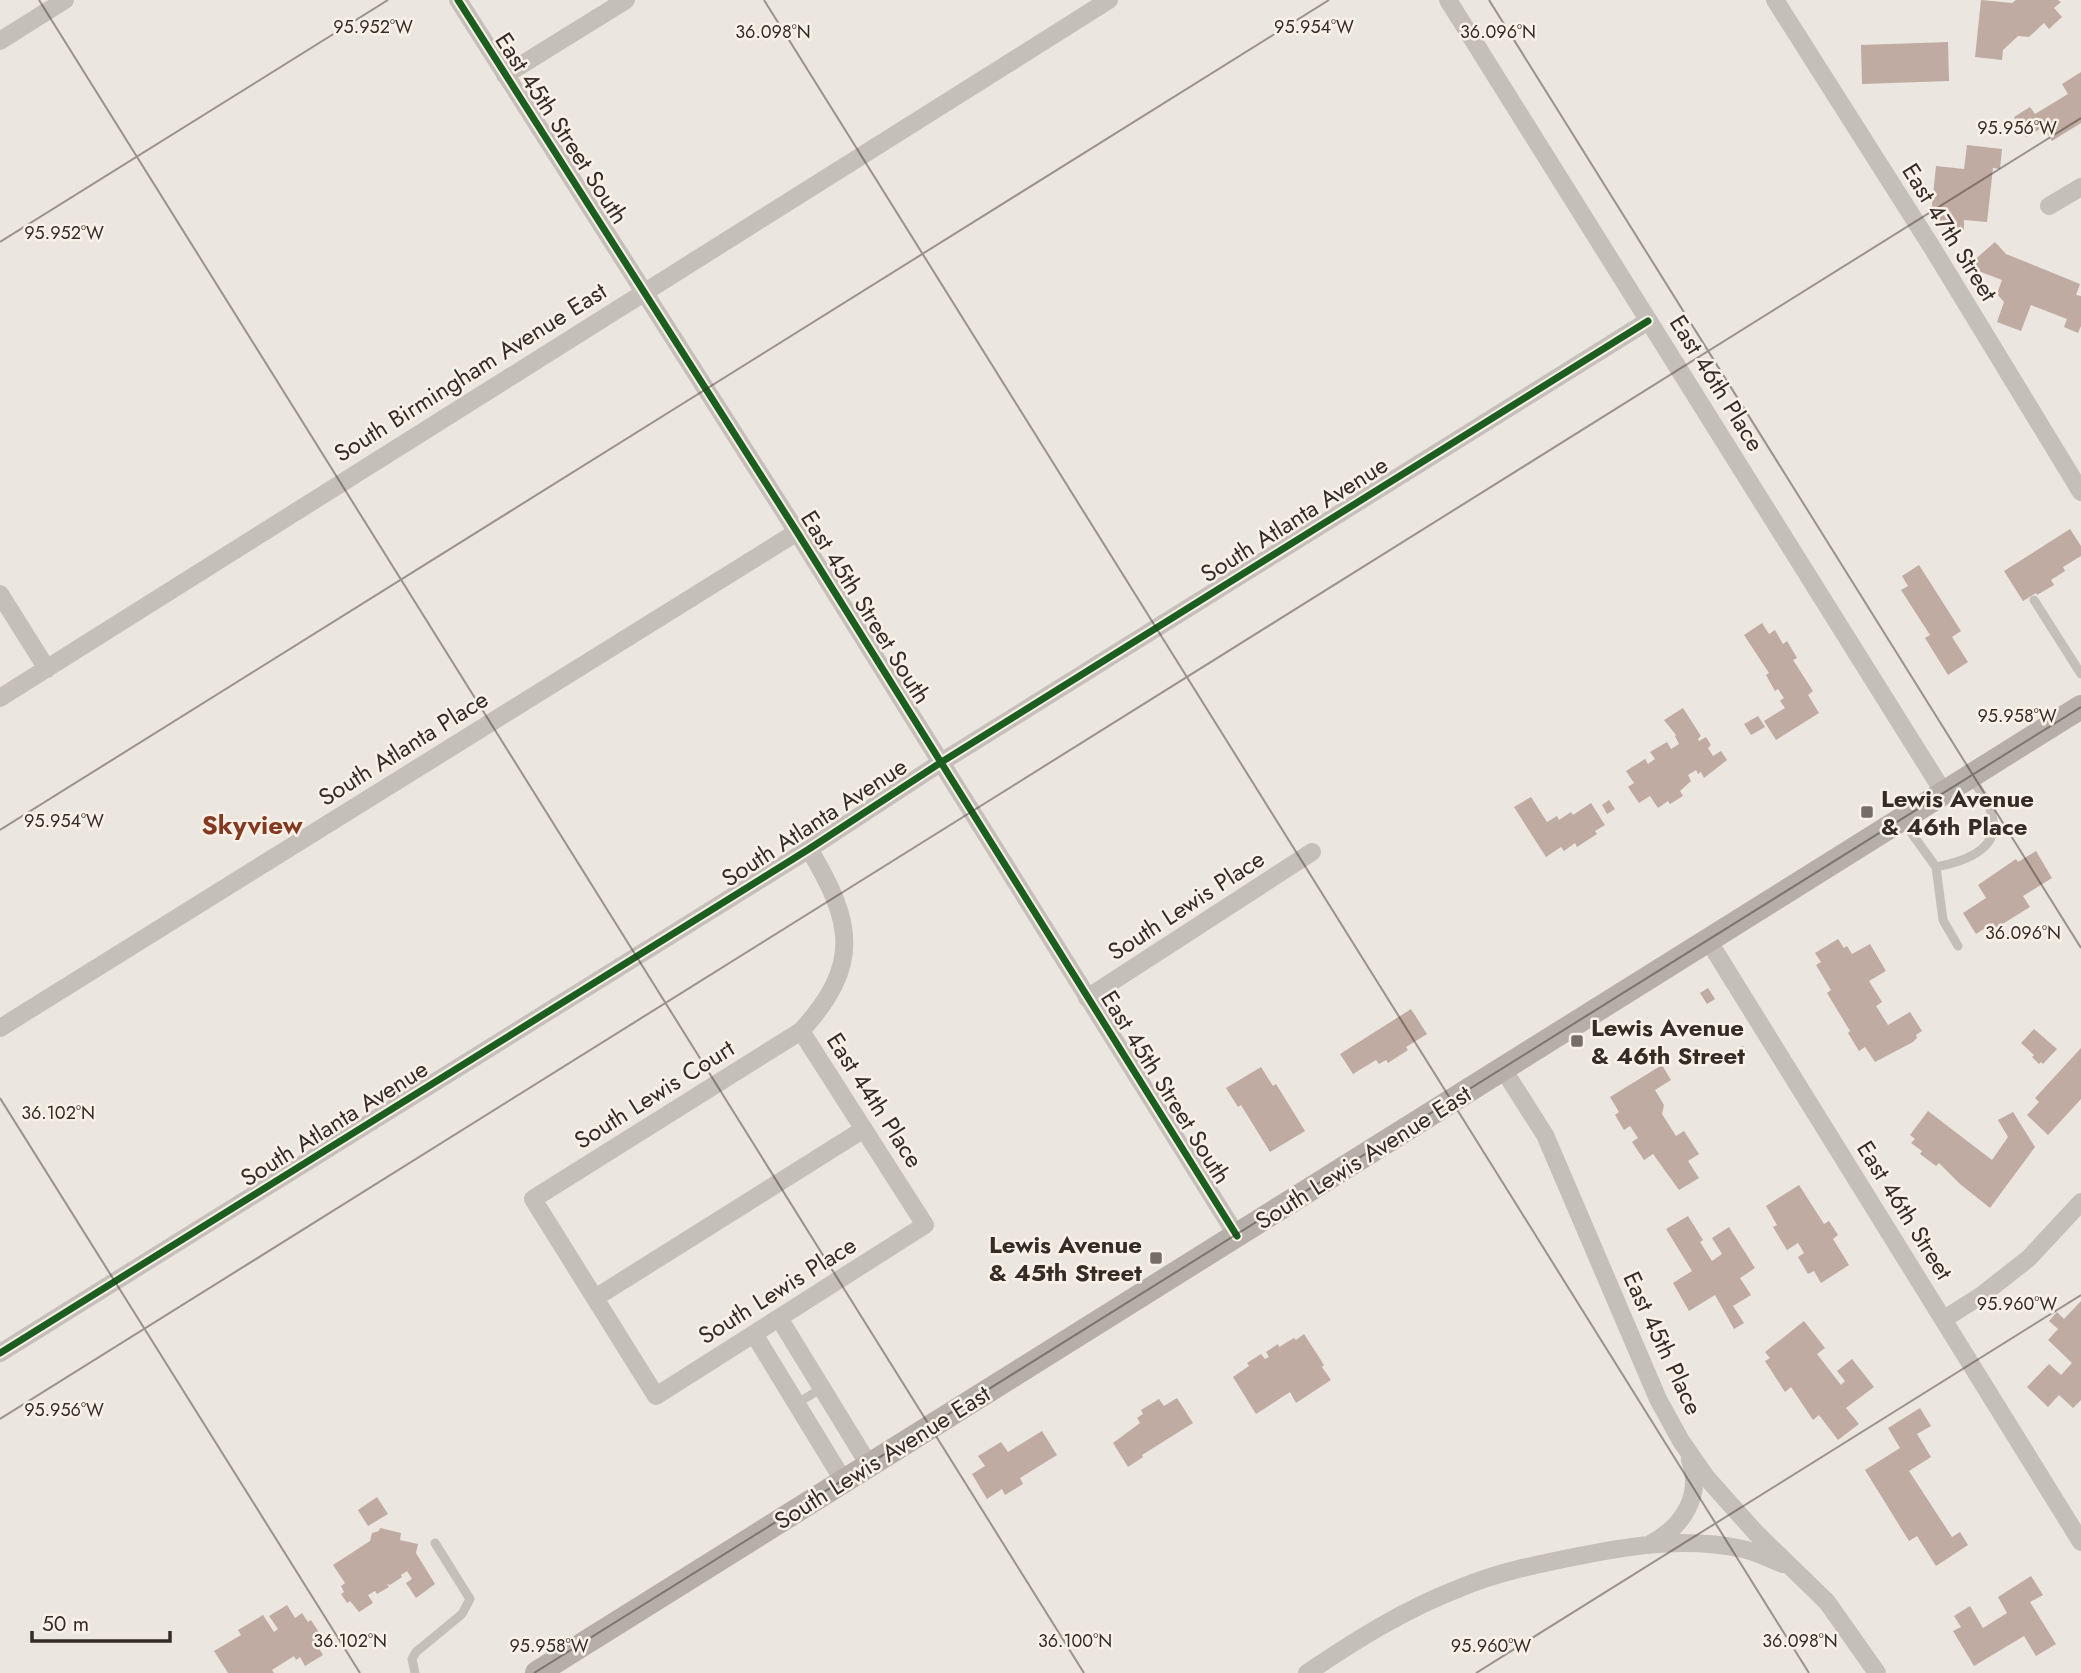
<svg xmlns="http://www.w3.org/2000/svg" width="2081" height="1673" font-family="Jost,sans-serif">
<style>
.building{fill:#bfaba2}
.lines{fill:none;stroke-linecap:round;stroke-linejoin:round}
.lane{stroke:#c5bfb9;stroke-width:9}
.street{stroke:#c5bfb9;stroke-width:18}
.secondary{stroke:#b6afa9;stroke-width:24}
.cycleway-casing{stroke:#f9f1e7;stroke-width:11}
.cycleway{stroke:#1b5e20;stroke-width:7}
.ticks{fill:none;stroke:#362c27;stroke-width:2;stroke-opacity:0.45}
.poi-dot{fill:#766d68;stroke:#f9f1e7;stroke-width:2.5}
.labels{text-anchor:middle;dominant-baseline:central;stroke-width:5;stroke-linejoin:round;paint-order:stroke}
.street-label{font-size:24px;fill:#362c27;stroke:#f9f1e7}
.poi-label{font-size:24px;font-weight:bold;fill:#362c27;stroke:#f9f1e7;text-anchor:start}
.neighbourhood-label{font-size:26px;font-weight:bold;fill:#843a21;stroke:#f9f1e7}
.ticks-label{font-size:18px;text-anchor:middle;fill:#362c27;stroke:#f9f1e7;stroke-width:5;stroke-linejoin:round;paint-order:stroke}
</style>
<rect width="100%" height="100%" fill="#ece6e0"/>
<path class="building" d="M1981 0 2012 3 2016 0H2058L2061 2 2054 8 2062 17 2049 29 2044 23 2029 37 2018 36 2003 50 2002 60 1975 57Z
M1948 42 1949 81 1862 84 1861 45Z
M2081 72V123L2052 141 2043 127 2026 137 2014 117 2030 107 2035 114 2068 94 2062 84Z
M1967 145 2002 149 2000 169 1993 168 1987 222 1964 220V230L1938 227 1939 215 1931 214 1936 166 1964 169Z
M1995 242 2006 254 2080 284 2076 295 2081 296V326L2078 333 2064 327 2067 319 2031 305 2021 331 1997 322 2004 302 1997 294 2002 280 1981 272 1972 262Z
M2070 529 2081 546V556L2063 567 2065 571 2051 580 2054 585 2037 595 2036 593 2023 601 2004 571Z
M1919 565 1961 631 1952 637 1968 662 1948 675 1925 638 1930 635 1901 590 1908 586 1902 576Z
M1762 623 1769 634 1775 630 1783 644 1787 641 1797 658 1793 660 1813 691 1808 695 1819 713 1776 740 1764 721 1785 708 1780 701 1784 698 1778 689 1775 691 1766 675 1769 673 1744 635Z
M1683 708 1701 736 1698 739 1699 741 1706 737 1711 745 1708 748 1713 756 1721 751 1727 760 1704 778 1701 772 1698 774 1696 770 1688 775 1691 781 1680 791 1683 796 1670 804 1668 801 1658 808 1650 796 1639 803 1628 787 1634 783 1626 771 1645 759 1648 764 1655 759 1650 752 1667 742 1671 749 1679 744 1675 736 1676 735 1664 720Z
M1758 716 1765 727 1751 735 1744 724Z
M1531 797 1547 822 1557 816 1559 820 1571 812 1573 815 1591 803 1605 825 1595 831 1597 834 1577 847 1575 843 1564 851 1561 847 1546 857 1514 807Z
M1609 800 1615 809 1607 814 1602 805Z
M2036 851 2052 878 2023 896 2030 907 1996 928 1993 923 1976 934 1963 913 1986 898 1978 885 2016 859 2018 862Z
M1838 939 1844 948 1847 946 1852 954 1870 944 1886 971 1869 981 1882 1002 1876 1006 1888 1025 1910 1012 1922 1031 1916 1035 1917 1038 1913 1042 1875 1062 1865 1047 1859 1051 1848 1033 1850 1031 1827 993 1831 990 1816 965 1821 962 1815 953Z
M1708 988 1715 999 1707 1004 1700 993Z
M1411 1009 1427 1034 1406 1047 1408 1050 1388 1063 1386 1060 1379 1064 1376 1060 1353 1074 1340 1054Z
M2034 1029 2057 1049 2043 1064 2041 1062 2039 1064 2032 1057 2034 1055 2021 1043Z
M1743 1046 1748 1053 1735 1061 1730 1054Z
M2081 1048V1099L2048 1135 2027 1115 2039 1102 2035 1098Z
M1662 1065 1671 1080 1655 1090 1664 1105 1662 1114 1676 1136 1684 1131 1699 1154 1688 1161 1699 1178 1679 1190 1653 1154 1644 1160 1632 1142 1638 1138 1630 1126 1624 1130 1615 1115 1619 1112 1610 1097Z
M1261 1067 1273 1086 1276 1084 1305 1131 1270 1152 1241 1105 1238 1107 1226 1088Z
M1928 1111 1992 1160 2008 1137 1998 1120 2013 1112 2035 1147 1990 1208 1960 1184 1939 1163 1936 1166 1920 1154 1922 1151 1911 1143 1915 1139 1910 1135Z
M1799 1185 1824 1224 1829 1221 1838 1235 1833 1239 1849 1265 1821 1283 1814 1271 1808 1274 1798 1257 1804 1253 1798 1243 1787 1250 1773 1227 1777 1225 1766 1206Z
M1688 1216 1703 1240 1700 1242 1712 1261 1722 1254 1712 1238 1729 1227 1755 1268 1740 1278 1751 1295 1733 1306 1744 1323 1734 1329 1715 1295 1689 1311 1673 1283 1692 1271 1666 1229Z
M2081 1301V1400L2073 1408 2059 1395 2048 1407 2027 1387 2049 1364 2061 1375 2072 1363 2048 1340 2058 1329 2049 1321 2057 1312 2064 1319Z
M1804 1321 1825 1348 1817 1354 1841 1385 1845 1381 1837 1371 1852 1359 1874 1387 1846 1408 1859 1424 1838 1440 1819 1415 1813 1420 1791 1387 1785 1392 1765 1361 1770 1358 1765 1352Z
M1304 1334 1324 1365 1322 1367 1331 1380 1296 1403 1290 1392 1256 1414 1233 1377 1249 1366 1247 1363 1261 1354 1265 1359 1269 1357 1266 1352 1278 1344 1279 1347 1294 1338 1296 1340Z
M1177 1398 1193 1423 1142 1455 1143 1457 1128 1467 1113 1443 1140 1423 1137 1418 1143 1414 1141 1410 1159 1399 1164 1406Z
M1920 1408 1931 1426 1917 1434 1931 1457 1909 1471 1952 1537 1960 1532 1968 1545 1936 1566 1917 1536 1909 1541 1865 1470 1900 1448 1888 1428Z
M1042 1431 1057 1455 1020 1478 1023 1484 1005 1495 1002 1489 987 1499 972 1474 985 1466 978 1456 1001 1442 1008 1452Z
M377 1497 388 1514 368 1526 358 1510Z
M380 1528 401 1533 400 1540 418 1544 416 1553 435 1584 416 1598 406 1583 412 1579 407 1571 401 1575 402 1577 390 1585 387 1584 389 1587 377 1594 375 1591 368 1595 373 1603 359 1612 350 1601 347 1603 341 1594 344 1592 341 1586 345 1583 333 1565 370 1541 372 1533 379 1531Z
M2031 1576 2043 1595 2030 1602 2056 1644 2036 1656 2024 1636 1974 1666 1953 1631 1961 1627 1954 1616 1970 1606 1983 1628 2007 1613 1998 1597Z
M287 1605 295 1618 302 1613 308 1622 311 1620 322 1637 315 1642 323 1655 305 1666 300 1657 296 1660 294 1656 272 1670 274 1673H228L214 1651 241 1635 238 1630 263 1615 274 1632 278 1629 269 1616Z"/>
<g class="lines">
<path class="lane" d="M2034 600 2081 674
M1902 820 1936 867 1943 920 1958 946
M1936 867C1967 861 2007 847 1989 807 1985 797 1977 787 1971 778
M796 1404 822 1388
M415 1673 412 1659 416 1652 462 1614 470 1599 435 1543"/>
<path class="street" d="M458 0 797 532 1237 1236
M1448 0 1944 793
M1775 0 1933 249 2081 492
M0 41 65 0
M505 75 626 0
M2049 206 2081 187
M0 594 47 669
M0 698 1109 0
M1708 940 2081 1542
M1087 998 1312 852
M0 1028 797 532
M801 1031 925 1225 656 1396 533 1199 801 1031C862 964 853 922 809 849
M1503 1069 1545 1135 1658 1399 1681 1441 1706 1477 1756 1533 1827 1602 1877 1673
M595 1298 864 1129
M779 1318 869 1465
M1944 1319 1982 1295 2029 1258 2081 1202
M754 1334 843 1480
M0 1353 809 849 940 763 1648 321
M1652 1543C1683 1526 1703 1495 1690 1460
M1307 1673C1356 1640 1405 1609 1460 1588 1498 1572 1539 1564 1579 1556 1634 1545 1687 1537 1743 1549 1756 1552 1770 1559 1783 1564"/>
<path class="secondary" d="M537 1673 2081 707"/>
<defs>
<path id="cycleway" d="M458 0 797 532 1237 1236
M0 1353 809 849 940 763 1648 321"/>
</defs>
<use href="#cycleway" class="cycleway-casing"/>
<use href="#cycleway" class="cycleway"/>
</g>
<path class="ticks" d="M39 0 1084 1673M764 0 1809 1673M1489 0 2081 948M0 242 388 0M0 830 1329 0M0 1098 360 1673M0 1419 2081 118M534 1673 2081 707M1476 1673 2081 1295"/>
<g class="poi-dot">
<rect x="1860" y="805" width="14" height="14" rx="3.5"/>
<rect x="1570" y="1034" width="14" height="14" rx="3.5"/>
<rect x="1149" y="1251" width="14" height="14" rx="3.5"/>
</g>
<g class="labels">
<g class="street-label">
<text transform="translate(562 128) rotate(57)">East 45th Street South</text>
<text transform="translate(1950 232) rotate(58)">East 47th Street</text>
<text transform="translate(470 372) rotate(-32)">South Birmingham Avenue East</text>
<text transform="translate(1717 383) rotate(58)">East 46th Place</text>
<text transform="translate(1294 519) rotate(-32)">South Atlanta Avenue</text>
<text transform="translate(866 607) rotate(58)">East 45th Street South</text>
<text transform="translate(403 748) rotate(-32)">South Atlanta Place</text>
<text transform="translate(814 822) rotate(-33)">South Atlanta Avenue</text>
<text transform="translate(1186 905) rotate(-33)">South Lewis Place</text>
<text transform="translate(1166 1087) rotate(58)">East 45th Street South</text>
<text transform="translate(654 1094) rotate(-32)">South Lewis Court</text>
<text transform="translate(875 1100) rotate(57)">East 44th Place</text>
<text transform="translate(334 1123) rotate(-32)">South Atlanta Avenue</text>
<text transform="translate(1363 1157) rotate(-32)">South Lewis Avenue East</text>
<text transform="translate(1905 1210) rotate(58)">East 46th Street</text>
<text transform="translate(777 1290) rotate(-32)">South Lewis Place</text>
<text transform="translate(1663 1343) rotate(65)">East 45th Place</text>
<text transform="translate(882 1457) rotate(-32)">South Lewis Avenue East</text>
</g>
<g class="poi-label">
<text x="1881" y="798">Lewis Avenue<tspan x="1881" dy="28">&amp; 46th Place</tspan></text>
<text x="1591" y="1027">Lewis Avenue<tspan x="1591" dy="28">&amp; 46th Street</tspan></text>
<text x="1142" y="1244" text-anchor="end">Lewis Avenue<tspan x="1142" dy="28">&amp; 45th Street</tspan></text>
</g>
<g class="neighbourhood-label">
<text x="252" y="825">Skyview</text>
</g>
</g>
<g class="ticks-label">
<text x="373" y="33">95.952°W</text>
<text x="1314" y="33">95.954°W</text>
<text x="773" y="38">36.098°N</text>
<text x="1498" y="38">36.096°N</text>
<text x="2017" y="134">95.956°W</text>
<text x="64" y="239">95.952°W</text>
<text x="2017" y="722">95.958°W</text>
<text x="64" y="827">95.954°W</text>
<text x="2023" y="939">36.096°N</text>
<text x="58" y="1119">36.102°N</text>
<text x="2017" y="1310">95.960°W</text>
<text x="64" y="1416">95.956°W</text>
<text x="350" y="1647">36.102°N</text>
<text x="1075" y="1647">36.100°N</text>
<text x="1800" y="1647">36.098°N</text>
<text x="549" y="1652">95.958°W</text>
<text x="1491" y="1652">95.960°W</text>
</g>
<path d="M32 1631v10h138v-10" fill="none" stroke="#362c27" stroke-width="3.5"/>
<text x="42" y="1631" font-size="21" fill="#362c27" stroke="#f9f1e7" stroke-width="5" paint-order="stroke">50 m</text>
</svg>
